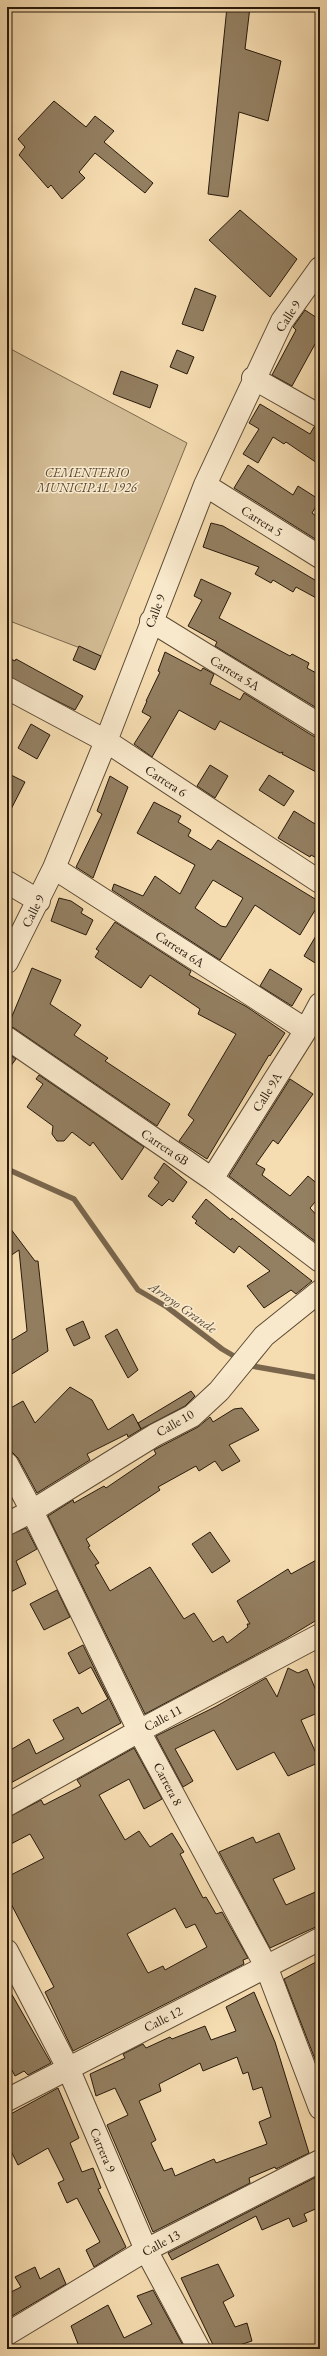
<svg xmlns="http://www.w3.org/2000/svg" width="327" height="2356" font-family="'EB Garamond',serif">
<style>
.green{fill:#d3bc95;stroke:#7e6a50}
.lines{fill:none;stroke-linecap:round;stroke-linejoin:round}
.stream{stroke:#7a664d;stroke-width:5.5}
.building{fill:#937f61;stroke:#28190b;fill-rule:evenodd}
.minor-casing{stroke:#5c4a34;stroke-width:24}
.minor{stroke:#f9e9cc;stroke-width:22}
.labels{text-anchor:middle;dominant-baseline:central;stroke-width:3;stroke-linejoin:round;paint-order:stroke}
.street-label{font-size:13px;fill:#28190b;stroke:#f9e9cc}
.park-label{font-size:13px;font-style:italic;fill:#5b4a34;stroke:#f9e9cc}
.water-label{font-size:14px;font-style:italic;fill:#5e4d37;stroke:#f9e9cc}
</style>
<rect width="100%" height="100%" fill="#f6ddb1"/>
<filter id="stains"><feTurbulence type="fractalNoise" baseFrequency=".005" numOctaves="4"/><feColorMatrix values="0 0 0 0 .2 0 0 0 0 .09 0 0 0 0 .02 0 0 0 .5 -.17"/></filter>
<radialGradient id="worn" r=".72"><stop offset=".6" stop-color="#630" stop-opacity="0"/><stop offset="1" stop-color="#630" stop-opacity=".3"/></radialGradient>
<path class="green" d="M7 347 187 443 101 656 7 620Z"/>
<g class="lines">
<path class="stream" d="M7 1169 74 1199 138 1290 167 1307 222 1349 239 1359
M247 1363 252 1366 320 1378"/>
</g>
<path class="building" d="M227 7H250L245 49 281 61 268 121 239 112 228 197 208 194Z
M54 101 86 127 95 116 114 131 104 142 153 183 145 193 95 153 79 172 85 178 62 199 51 185 48 188 19 155 25 147 18 139Z
M240 210 297 259 270 297 209 240Z
M195 288 216 296 203 331 182 324Z
M305 310 320 320V335L292 386 272 375 296 330 293 327Z
M177 350 194 357 187 374 170 367Z
M121 371 158 385 150 408 113 394Z
M260 404 310 434 314 427 320 428V465L286 442 284 444 273 437 258 463 243 454 259 429 249 423Z
M248 465 293 495 298 486 320 500 312 513 320 519V542L234 488Z
M211 523 223 526 320 583V600L296 587 293 592 273 580 271 583 255 574 259 567 203 547Z
M201 579 231 593 219 618 290 656 292 654 309 663 307 668 320 675V710L215 646 217 642 188 626 202 600 194 596Z
M79 646 101 656 95 670 73 660Z
M165 652 201 671 203 668 214 674 210 684 240 700 244 693 313 736 320 737V774L282 754 283 752 280 753 220 721 215 730 179 710 152 757 134 744 151 717 142 712 147 701H146L160 672 158 671Z
M7 657 15 661 16 659 83 696 75 710 7 676Z
M31 724 50 735 37 759 18 748Z
M210 765 228 776 215 798 197 786Z
M7 773 25 782 7 817Z
M269 775 294 791 284 806 259 790Z
M110 776 128 787 93 878 76 867 102 814 97 811Z
M154 802 181 816 178 822 191 830 188 836 211 850 218 840 320 902 300 935 255 905 220 960 112 890 114 884 143 896 155 876 180 894 195 865 137 833ZM213 880 243 898 226 927 221 926 195 908Z
M294 811 320 827V860L311 855 310 857 278 838Z
M59 898 71 901 83 909 81 913 93 920 86 935 51 921Z
M115 922 191 971 189 975 247 1007 285 1033 270 1056 269 1055 207 1159 179 1141 194 1120 188 1115 236 1034 198 1014 200 1009 150 975 141 988 95 957 99 951 96 949Z
M320 929V966L304 956Z
M32 968 61 980 50 1004 81 1025 74 1035 108 1058 105 1061 170 1104 157 1126 14 1028 8 1026Z
M270 969 302 989 292 1006 260 986Z
M7 1053 16 1059 7 1071Z
M39 1075 144 1147 122 1180 93 1142 90 1146 72 1132 64 1141H57L52 1134 53 1126 27 1107 43 1084 36 1079Z
M290 1079 313 1094 278 1144 273 1140 256 1164 265 1169 262 1175 290 1196 308 1176 320 1186V1196L310 1208 320 1219V1245L229 1176Z
M164 1163 187 1182 173 1202 169 1199 162 1206 148 1196 159 1182 154 1178Z
M206 1199 231 1220 232 1218 312 1281 296 1294 291 1290 264 1308 247 1286 270 1271 239 1246 234 1253 195 1223 197 1221 192 1217Z
M7 1224 35 1261H38L48 1351 7 1377V1343L27 1331 19 1250 7 1258Z
M83 1321 90 1338 74 1346 66 1329Z
M117 1329 138 1370 128 1378 105 1336Z
M70 1387 92 1400 108 1430 133 1414 141 1429 128 1437 127 1434 87 1454 90 1460 37 1493 18 1458 13 1453 7 1452V1410L23 1401 35 1423Z
M191 1391 195 1396 185 1406 141 1429 138 1423Z
M242 1408 259 1430 229 1445 240 1461 222 1471 215 1461 199 1471 196 1466 158 1487 160 1490 86 1539 90 1546 88 1547 99 1563 95 1565 110 1591 150 1567 184 1619 194 1613 213 1642 223 1636 227 1643 248 1627 247 1624H250L237 1601 288 1569 291 1574 320 1558V1618L287 1638 145 1714 48 1516 73 1500 74 1503 104 1486 106 1488 156 1454 154 1450 198 1427 210 1417 213 1422 234 1409Z
M26 1528 37 1549 16 1561 26 1584 7 1594V1536Z
M210 1532 230 1561 212 1573 192 1544Z
M57 1590 70 1617 44 1630 30 1604Z
M83 1645 121 1723 7 1785V1752L29 1739 36 1754 64 1739 53 1720 78 1707 82 1714 108 1699 91 1667 79 1674 68 1653Z
M288 1668 298 1673 307 1669 320 1700V1712L301 1720 320 1762 288 1776 274 1752 237 1770 214 1730 175 1749 193 1781 183 1787 156 1736 215 1707 266 1678 277 1697Z
M134 1748 162 1799 144 1809 129 1779 99 1795 125 1840 139 1831 150 1847 172 1833 184 1852 180 1854 203 1898 206 1897 216 1914 222 1912 248 1958 243 1960 244 1964 73 2051 45 1992 54 1987 7 1896V1877L44 1858 30 1834 7 1846V1818L41 1800 44 1805 81 1786 77 1780ZM175 1908 186 1928 195 1924 207 1947 165 1970 163 1966 148 1973 127 1934Z
M279 1833 295 1869 273 1879 286 1905 320 1890V1925L270 1948 219 1852 253 1837 256 1843Z
M316 1962 320 1971V2072L284 1979Z
M7 1986 51 2063 28 2075 24 2071 15 2076 7 2061Z
M254 1992 275 2042 309 2153 276 2169 275 2167 249 2178 250 2183 153 2232 107 2125 128 2115 115 2088 96 2096 90 2074 125 2058 123 2054 143 2044 146 2048 170 2037 172 2039 205 2026 211 2040 236 2031 226 2007ZM237 2057 243 2074 248 2072 253 2090 262 2087 271 2117 259 2122 267 2144 216 2163 214 2159 175 2176 172 2168 164 2171 151 2143 156 2140 139 2101 161 2091 159 2084 200 2063 203 2071Z
M58 2088 79 2138 70 2143 82 2172 93 2168 101 2188 98 2189 126 2247 94 2267 86 2250 100 2242 77 2198 67 2203 58 2183 64 2180 48 2148 18 2165 11 2151 7 2153V2116Z
M320 2175V2207L304 2214 307 2221 293 2227 289 2218 262 2230 256 2216 172 2260 168 2253Z
M218 2264 234 2296 223 2302 235 2327 247 2323 252 2341 227 2349H215L181 2278Z
M35 2267 40 2279 59 2268 66 2284 7 2319V2294L21 2287 15 2277Z
M153 2290 185 2349H80L71 2326 108 2305 124 2338 152 2324 137 2296Z"/>
<g class="lines">
<defs>
<path id="minor" d="M253 378 320 416
M205 485 320 557
M151 621 320 725
M7 688 106 741 320 882
M54 868 306 1030
M7 882 39 901
M7 962 54 868 106 741 205 485 282 321 320 268
M7 1038 212 1179 320 1261
M212 1179 306 1030 320 1004
M7 1464 32 1511 139 1731 266 1966 320 2108
M7 1524 32 1511 155 1435 192 1416 219 1391 264 1336 320 1291
M7 1805 139 1731 320 1635
M7 1951 68 2068 146 2250 199 2349
M7 2100 320 1939
M7 2334 146 2250 320 2161"/>
</defs>
<use href="#minor" class="minor-casing"/>
<use href="#minor" class="minor"/>
</g>
<g class="labels">
<g class="street-label">
<text transform="translate(288 316) rotate(-57)">Calle 9</text>
<text transform="translate(262 521) rotate(32)">Carrera 5</text>
<text transform="translate(155 611) rotate(-69)">Calle 9</text>
<text transform="translate(235 673) rotate(31)">Carrera 5A</text>
<text transform="translate(166 781) rotate(33)">Carrera 6</text>
<text transform="translate(33 911) rotate(-63)">Calle 9</text>
<text transform="translate(180 949) rotate(33)">Carrera 6A</text>
<text transform="translate(267 1092) rotate(-58)">Calle 9A</text>
<text transform="translate(165 1147) rotate(34)">Carrera 6B</text>
<text transform="translate(175 1423) rotate(-30)">Calle 10</text>
<text transform="translate(163 1718) rotate(-28)">Calle 11</text>
<text transform="translate(168 1784) rotate(62)">Carrera 8</text>
<text transform="translate(163 2019) rotate(-27)">Calle 12</text>
<text transform="translate(103 2150) rotate(67)">Carrera 9</text>
<text transform="translate(161 2243) rotate(-28)">Calle 13</text>
</g>
<g class="park-label">
<text x="87" y="472">CEMENTERIO<tspan x="87" dy="15">MUNICIPAL 1926</tspan></text>
</g>
<g class="water-label">
<text transform="translate(183 1307) rotate(35)">Arroyo Grande</text>
</g>
</g>
<rect width="327" height="2356" fill="none" stroke="#f6ddb1" stroke-width="24"/>
<rect x="8" y="8" width="311" height="2340" fill="none" stroke="#28190b" stroke-width="2"/>
<rect x="12" y="12" width="303" height="2332" fill="none" stroke="#28190b"/>
<rect width="100%" height="100%" filter="url(#stains)"/>
<rect width="100%" height="100%" fill="url(#worn)"/>
</svg>
